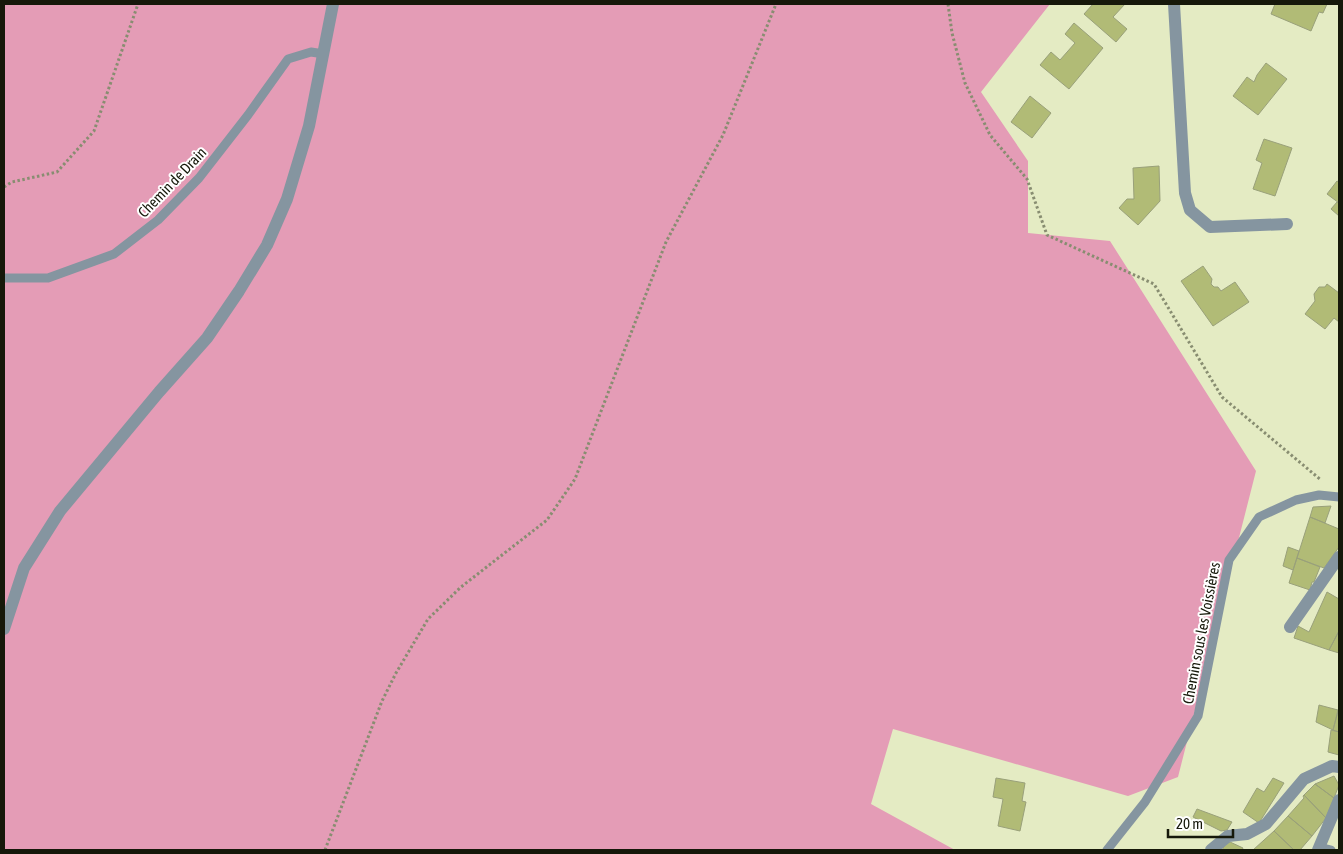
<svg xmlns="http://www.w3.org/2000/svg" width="1343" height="854" font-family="'Asap Condensed',sans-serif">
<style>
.forest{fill:#e49cb6}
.building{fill:#b1bb76;stroke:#99a07a}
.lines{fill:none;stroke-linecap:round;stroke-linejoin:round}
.path{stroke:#888d71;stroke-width:3;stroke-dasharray:2.5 2.5;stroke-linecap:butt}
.service{stroke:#8595a0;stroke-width:9}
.minor{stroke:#8595a0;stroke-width:12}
.tertiary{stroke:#8595a0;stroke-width:12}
.labels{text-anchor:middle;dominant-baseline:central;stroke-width:4;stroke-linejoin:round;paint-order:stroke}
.street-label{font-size:15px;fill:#16180a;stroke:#fff}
</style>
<rect width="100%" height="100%" fill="#e4ebc3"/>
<path class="forest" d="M4 4H1050L981 92 1028 161V233L1110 241 1256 471 1178 777 1128 796 893 729 871 804 955 850H4Z"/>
<path class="building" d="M1093 4H1125L1113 17 1127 29 1116 42 1084 14Z
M1275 4H1327L1323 13 1319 12 1311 31 1271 14Z
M1074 23 1103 48 1069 89 1040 65 1051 52 1060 60 1075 43 1065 34Z
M1266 63 1287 79 1258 115 1233 96 1247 77 1254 82 1257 75Z
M1030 96 1051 113 1032 138 1011 122Z
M1264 139 1292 148 1275 196 1253 189 1262 163 1256 160Z
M1159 166 1160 201 1138 225 1119 208 1127 199H1134L1133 168Z
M1337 181 1339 182V203L1327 194Z
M1337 202 1339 203V216L1331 209Z
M1203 266 1212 279 1211 284 1214 287H1218L1221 291 1235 282 1249 302 1213 326 1181 281Z
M1327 284 1339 293V322L1334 318 1325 329 1305 314 1315 301 1314 294 1319 287H1325Z
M1331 506 1325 523 1310 517 1313 507Z
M1310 517 1339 529V547L1324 568 1297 558Z
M1288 547 1299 551 1293 570 1283 566Z
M1297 558 1320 567 1314 582H1312L1310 590 1289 583Z
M1327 592 1339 599V631L1329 650 1294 638 1298 626 1309 632Z
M1339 631V653L1329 650Z
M1319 705 1338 710 1333 730 1316 722Z
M1339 708V732L1333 730Z
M1331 730 1339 732V755L1328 752Z
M1334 776 1339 785 1334 798 1315 784Z
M996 778 1025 783 1022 801 1026 802 1020 831 998 826 1003 799 993 797Z
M1273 778 1284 783 1259 823 1243 812 1257 788 1264 792Z
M1315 784 1334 798 1326 818 1304 795Z
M1304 795 1326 818 1312 836 1288 816 1304 798 1303 796Z
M1197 809 1232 822 1227 830 1221 831 1193 817Z
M1288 816 1312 836 1300 850H1294L1274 831Z
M1274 831 1294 850H1253Z
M1230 842 1243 848 1242 850H1222L1226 843Z"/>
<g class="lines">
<path class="path" d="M948 4 952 33 965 83 990 135 1027 179 1047 235 1154 284 1222 397 1321 480
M4 187 12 182 57 172 94 131 138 4
M325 850 382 701 396 673 428 619 461 587 547 520 575 479 666 242 723 135 776 4"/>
<path class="service" d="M4 278H48L114 254 158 220 199 178 248 115 288 59 311 52 324 54
M1319 847 1331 850
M1107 850 1145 802 1198 716 1229 560 1259 517 1296 500 1319 495 1339 497"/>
<path class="minor" d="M1174 4 1185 193 1190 210 1210 227 1287 224
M1290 627 1339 557
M1211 850 1228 836 1247 834 1266 824 1304 779 1332 766 1339 767
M1318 850 1339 800"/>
<path class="tertiary" d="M4 629 24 568 60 511 159 392 207 338 239 291 267 245 287 199 309 126 333 4"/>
</g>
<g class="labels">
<g class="street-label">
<text transform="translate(172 182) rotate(-46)">Chemin de Drain</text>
<text transform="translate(1201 633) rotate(-79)">Chemin sous les Voissières</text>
</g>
</g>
<rect width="1343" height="854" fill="none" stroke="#16180a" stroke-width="10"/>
<path d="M1168 829v8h65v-8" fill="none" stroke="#16180a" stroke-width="2.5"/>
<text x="1176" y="829" font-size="15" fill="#16180a" stroke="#ffffff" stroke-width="4" paint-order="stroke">20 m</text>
</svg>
